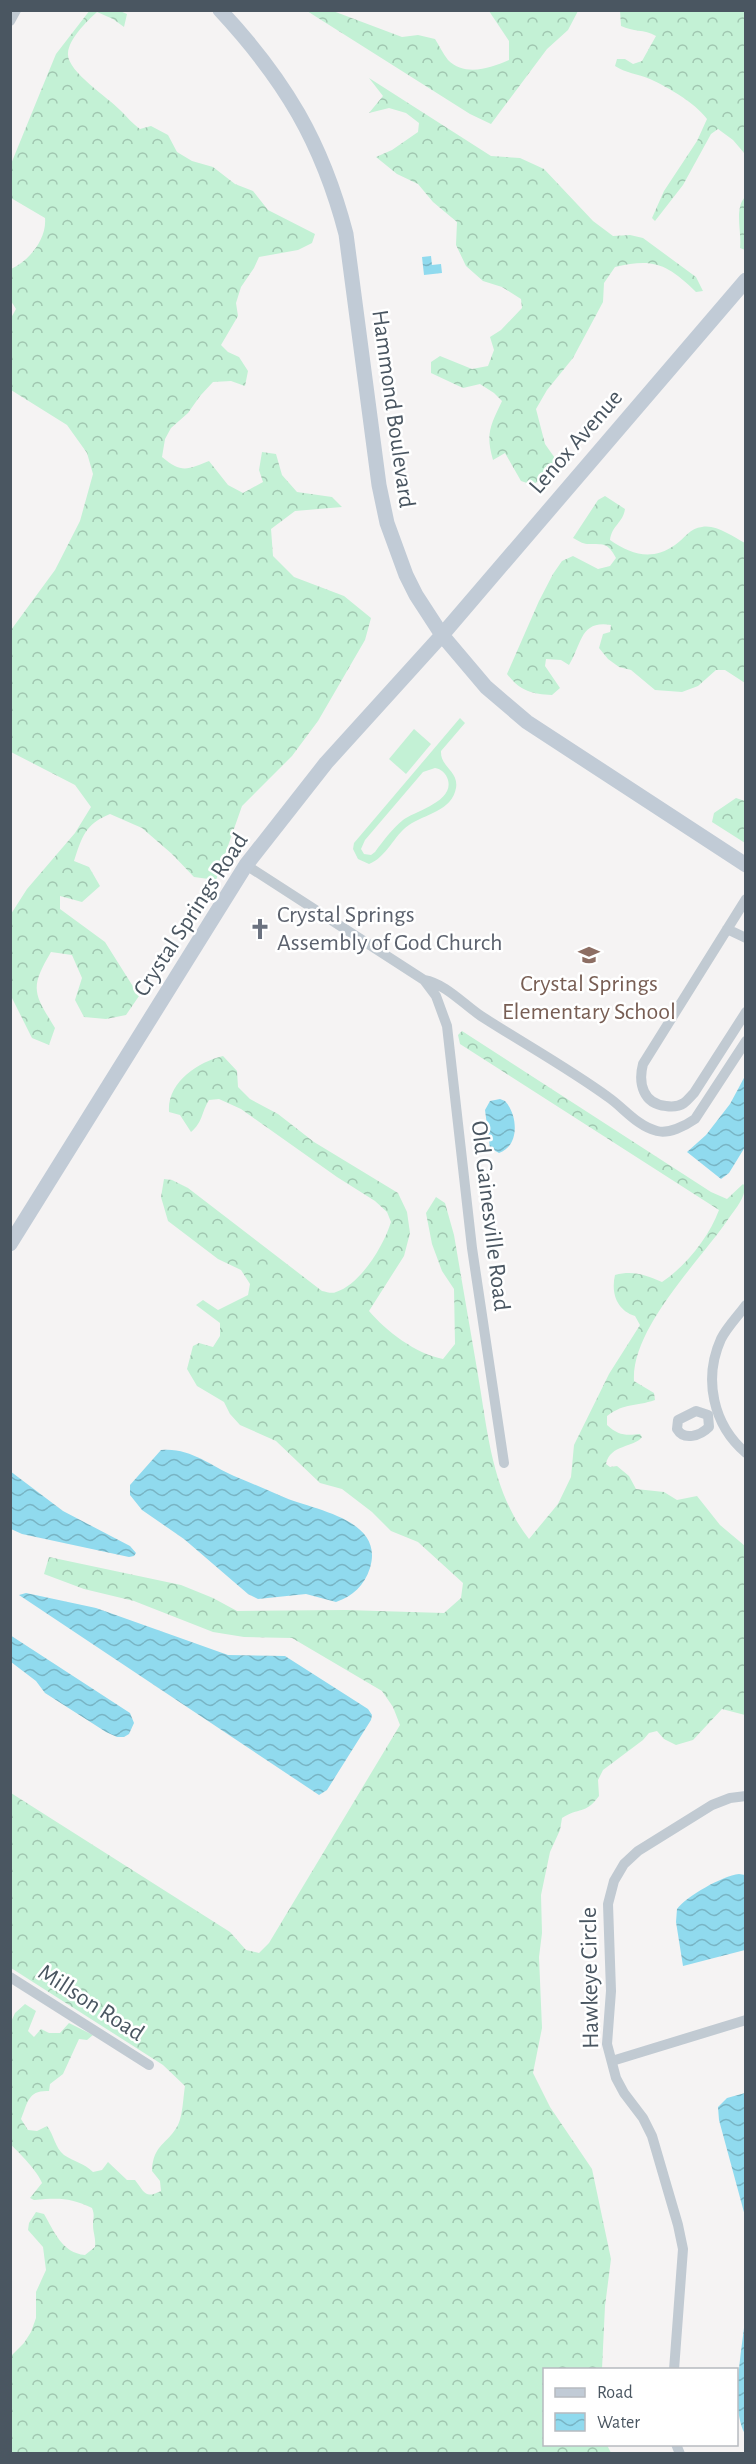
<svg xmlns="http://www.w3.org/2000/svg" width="756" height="2464" font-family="'Alegreya Sans',sans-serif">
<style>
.grass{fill:#c3f1d5;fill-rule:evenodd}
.forest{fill:url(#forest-crowns)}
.water{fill:url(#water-waves)}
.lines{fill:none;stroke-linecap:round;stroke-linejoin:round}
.street{stroke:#c1cad2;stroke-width:10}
.secondary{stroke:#c1cbd6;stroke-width:15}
.labels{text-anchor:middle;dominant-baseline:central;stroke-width:5;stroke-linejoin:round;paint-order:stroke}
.street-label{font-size:24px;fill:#4a5661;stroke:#fff}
.worship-label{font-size:24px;fill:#5b616d;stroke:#fff;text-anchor:start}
.education-label{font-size:24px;fill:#785e54;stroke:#fff}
</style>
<defs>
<pattern id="forest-crowns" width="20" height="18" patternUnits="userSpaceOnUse" patternTransform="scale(1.5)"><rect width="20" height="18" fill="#c3f1d5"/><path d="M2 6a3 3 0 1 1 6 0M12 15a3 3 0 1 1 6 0" fill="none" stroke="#a0c6b0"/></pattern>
<pattern id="water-waves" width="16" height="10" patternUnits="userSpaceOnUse" patternTransform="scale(1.5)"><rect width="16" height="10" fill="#90daee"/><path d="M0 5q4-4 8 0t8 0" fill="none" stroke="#78b4c4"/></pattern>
</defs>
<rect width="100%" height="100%" fill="#f5f3f3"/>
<path class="grass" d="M460 718 465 723 441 751C440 767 459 771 456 788 452 811 425 814 409 825 394 835 387 857 369 864L358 859 353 849 354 843ZM435 768C441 769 446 773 448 780 454 802 414 811 403 820 392 829 383 841 375 852L371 855 364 854 361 849 365 840 423 772Z
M414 729 431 744 406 774 389 759Z"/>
<path class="forest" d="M90 10 120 11 127 14 124 27 113 19 97 12C86 22 69 39 68 53 66 71 109 98 120 110 127 117 132 123 140 129L151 126 168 135 177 152 192 161 213 167 235 184 253 191 268 210 315 234 312 243 298 250 259 257 254 268 241 287 236 303 238 316 221 345 228 352 239 357 248 371 245 386 231 381 213 382 200 396 188 413 171 428 165 439 162 457C181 473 187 470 209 461L228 485 243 493 263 482 259 470 262 452 276 454 282 475 297 492 332 497 342 507 295 511 271 529 273 556 294 577 344 596 371 618 365 640 318 721 292 756 242 806 216 880 194 877 172 854 142 828 110 814C85 824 82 837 74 861L89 867 100 886 82 902 60 896V909L105 942 139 996 126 1015 106 1019 84 1017 75 1000 82 978 72 955 51 952C29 989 34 993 55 1028L49 1045 32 1038 11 996V914L27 889 75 833 91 807 75 785 11 752V630L55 570 80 521 93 474 87 453 67 425 11 390V318L16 309 11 301V269C29 261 47 239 45 218L11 198V164L42 88 56 54Z
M307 11H333L402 37 418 35 435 39C439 45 443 54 448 60 465 77 491 68 509 60V41L489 11H578L568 30 547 49 491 124 470 114Z
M620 11H745V154L733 140 718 129 711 134 683 185 655 221 652 218 664 191 697 141 707 119C694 102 669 88 650 79 638 74 625 73 615 66L617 59H625L633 64 642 61 656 36C644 29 633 32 621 26Z
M369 78 491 156 520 158 544 169 593 221 613 236 630 235 643 238 696 277 703 291 696 292C667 264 654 258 615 267L604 283 603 302 573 358 547 390 536 409 545 444 557 461 545 476 533 485 521 481 505 453 493 460C485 433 491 425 502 401L494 393 480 384 463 388 431 373V362L440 356 472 369 488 366 494 350 490 337 501 330 522 308 521 299 502 287 483 281 466 266 456 245 457 222 433 202 418 184 397 174 376 157 392 150 418 132 419 123 406 113 389 108 369 113 383 96Z
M745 197V250L740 248C742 232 734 209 745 197Z
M605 496 625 509C623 523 612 525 610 540 632 555 652 561 675 545 685 538 690 528 702 527 716 524 733 537 745 543V683L725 670H716L698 686 682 692 655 690 631 670 619 667 608 659 599 648 603 634 610 632 611 625C580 620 582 644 569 665L561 660 546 659 545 666 560 688 552 695C532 694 520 691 507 674L539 601 553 574 562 561 573 556 598 569 610 566 616 558C607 541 603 545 587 544 583 544 577 540 573 538L598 500Z
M736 798 745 801V843L712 822 714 813Z
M462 1031 711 1192 727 1199 743 1184 745 1186C745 1198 736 1208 729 1218 700 1261 631 1328 634 1381L654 1393 655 1400C635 1407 626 1402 607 1416V1425C618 1435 625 1436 640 1434L642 1437C634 1448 610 1444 606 1464L610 1467 617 1466 629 1476 636 1489 664 1492 677 1500 697 1496 720 1525 745 1546V1715L722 1709 693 1740 676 1745 664 1739 657 1731 649 1733 643 1740 603 1770 598 1780 599 1796C585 1815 579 1807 562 1818L560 1830 550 1852 541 1895 542 1933 539 1957 542 2028 533 2073 550 2107 592 2169 611 2259 605 2306 602 2369 544 2370V2444L607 2445 611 2453H11V2356L24 2343 31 2332 36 2318V2292L46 2270 43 2247 28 2230 29 2223 36 2212 44 2214C54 2231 62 2253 85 2255L95 2247C96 2237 93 2233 93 2225 93 2217 95 2216 92 2208 69 2197 58 2198 34 2200L30 2198 42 2183C38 2172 20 2153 11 2145L10 2024 15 2013 25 2004 36 2011 28 2031 34 2037 41 2029 49 2033H60L69 2023 93 2035 87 2040 79 2039 63 2074 50 2084 49 2091C28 2090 28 2102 21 2119L28 2130 37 2131 47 2126C54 2135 55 2148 64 2155 74 2162 84 2163 93 2172L102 2170 108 2162 127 2180H135C145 2193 145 2199 161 2191L160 2181 152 2171C153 2144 168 2144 178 2125 183 2114 183 2098 185 2086L163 2065 11 1968V1793L230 1932 246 1950 259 1953 269 1943 400 1725 393 1707 382 1691 292 1638 244 1637 213 1632 134 1601 84 1589 44 1574 49 1557 181 1585 213 1598 237 1611 346 1610 444 1613 461 1598 463 1583 418 1542 391 1531 372 1512 342 1489 320 1483 276 1441 240 1425 230 1414 224 1402 197 1386 187 1369 193 1346 199 1343 213 1347 220 1336V1323L196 1305 203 1300 218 1310 248 1295 250 1284 241 1270 218 1259 168 1221 161 1197 164 1179 172 1180 188 1188 322 1291C327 1292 332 1294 336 1292 361 1284 384 1245 391 1222L387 1212 375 1201 337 1177 241 1109 219 1099 209 1100C201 1113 203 1122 191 1132L180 1115 169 1112C167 1082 198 1062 223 1056L237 1071 238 1087 250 1099 278 1114 314 1142 398 1193 407 1212 410 1233 404 1256 369 1311C386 1331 416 1354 443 1359L455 1344 454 1289 442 1271 432 1244 426 1213 436 1197 445 1203 454 1235C462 1282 470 1328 478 1375 488 1433 492 1492 529 1539L558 1504 571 1477 574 1445 609 1374 640 1325 635 1316C616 1310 611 1292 615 1275 633 1270 646 1275 662 1282 686 1266 709 1237 719 1210L460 1044 458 1035Z"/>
<path class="water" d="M431 256 432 265 441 264 442 273 424 275 422 257Z
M745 1076V1147L729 1173 721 1179 687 1152 706 1135 730 1104Z
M500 1099 505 1101C518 1115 520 1146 499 1153L490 1148 485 1110 490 1101Z
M161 1450C189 1447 210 1465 234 1476 249 1482 265 1489 281 1496 312 1510 385 1518 370 1568 364 1586 353 1596 336 1602L306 1594 258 1599 248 1594 184 1539 142 1510 130 1495V1485Z
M10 1471 63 1511 130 1546 136 1553 134 1556 129 1557 22 1534 11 1529Z
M26 1593 96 1608 228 1655 285 1656 368 1709 372 1715 371 1720 327 1790 319 1795 19 1595Z
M10 1635 130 1713 134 1723 129 1734 124 1737H117L106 1732 45 1693 36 1681 11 1662Z
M739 1874 745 1875V1950L683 1966 676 1922 677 1909C687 1896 722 1876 739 1874Z
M745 2093V2216L719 2120 718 2107 727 2098Z
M745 2319V2434C730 2408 742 2350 745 2319Z"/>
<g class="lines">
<path class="street" d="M10 21 16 10
M246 865 424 980C446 984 463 1004 481 1016 523 1043 568 1068 608 1097 624 1108 637 1126 657 1131 669 1134 685 1126 695 1119L746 1041
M746 899 643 1064C638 1083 643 1104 666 1106 672 1107 678 1107 684 1103 688 1100 691 1096 694 1093L746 1012
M727 929 746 938
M424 980 436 996 447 1026 472 1248 504 1463
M746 1305C738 1316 727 1327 721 1339 703 1379 713 1425 746 1453
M696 1411 708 1415 709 1427C700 1436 684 1441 677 1429L678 1420Z
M10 1977 149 2065
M612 2061 746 2020
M674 2370 683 2249 678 2225 652 2136 643 2118 624 2093 616 2078 607 2044 611 1991 608 1904 614 1881 624 1864 638 1851 712 1805 730 1798 746 1796
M676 2444 680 2454"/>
<path class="secondary" d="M220 10C285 80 322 142 346 234L379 485 387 523 406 575 416 595 442 635 486 687 527 722 746 865
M10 1244 246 865 326 763 442 635 746 280"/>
</g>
<defs>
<symbol id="church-bare" viewBox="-9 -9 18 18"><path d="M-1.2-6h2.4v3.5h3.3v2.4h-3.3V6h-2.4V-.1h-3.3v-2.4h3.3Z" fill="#6b7280" stroke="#fff" stroke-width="2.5" paint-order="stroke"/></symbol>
<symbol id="school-bare" viewBox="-9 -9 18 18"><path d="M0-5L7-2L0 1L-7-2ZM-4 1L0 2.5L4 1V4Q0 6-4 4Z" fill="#8d6e63" stroke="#fff" stroke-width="2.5" paint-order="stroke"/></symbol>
</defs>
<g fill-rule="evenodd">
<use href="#church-bare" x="245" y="914" width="30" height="30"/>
<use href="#school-bare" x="574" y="940" width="30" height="30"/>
</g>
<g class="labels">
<g class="street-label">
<text transform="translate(393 409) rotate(82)">Hammond Boulevard</text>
<text transform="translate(576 442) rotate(-49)">Lenox Avenue</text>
<text transform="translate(191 915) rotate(-57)">Crystal Springs Road</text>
<text transform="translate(490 1216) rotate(83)">Old Gainesville Road</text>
<text transform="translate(590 1978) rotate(-91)">Hawkeye Circle</text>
<text transform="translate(91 2003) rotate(33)">Millson Road</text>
</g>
<g class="worship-label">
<text x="277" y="915">Crystal Springs<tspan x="277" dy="28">Assembly of God Church</tspan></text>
</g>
<g class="education-label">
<text x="589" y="984">Crystal Springs<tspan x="589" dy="28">Elementary School</tspan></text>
</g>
</g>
<rect width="756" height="2464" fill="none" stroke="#4a5661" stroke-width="24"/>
<rect x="543" y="2368" width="195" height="78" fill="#ffffff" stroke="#b7bbc0" stroke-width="1.5"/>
<rect x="555" y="2388" width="30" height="9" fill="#c1cbd6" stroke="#b7bbc0" stroke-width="1.5"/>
<text x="597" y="2398" font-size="18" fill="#4a5661">Road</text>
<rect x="555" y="2413" width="30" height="18" fill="url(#water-waves)" stroke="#b7bbc0" stroke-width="1.5"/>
<text x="597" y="2428" font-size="18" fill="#4a5661">Water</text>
</svg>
